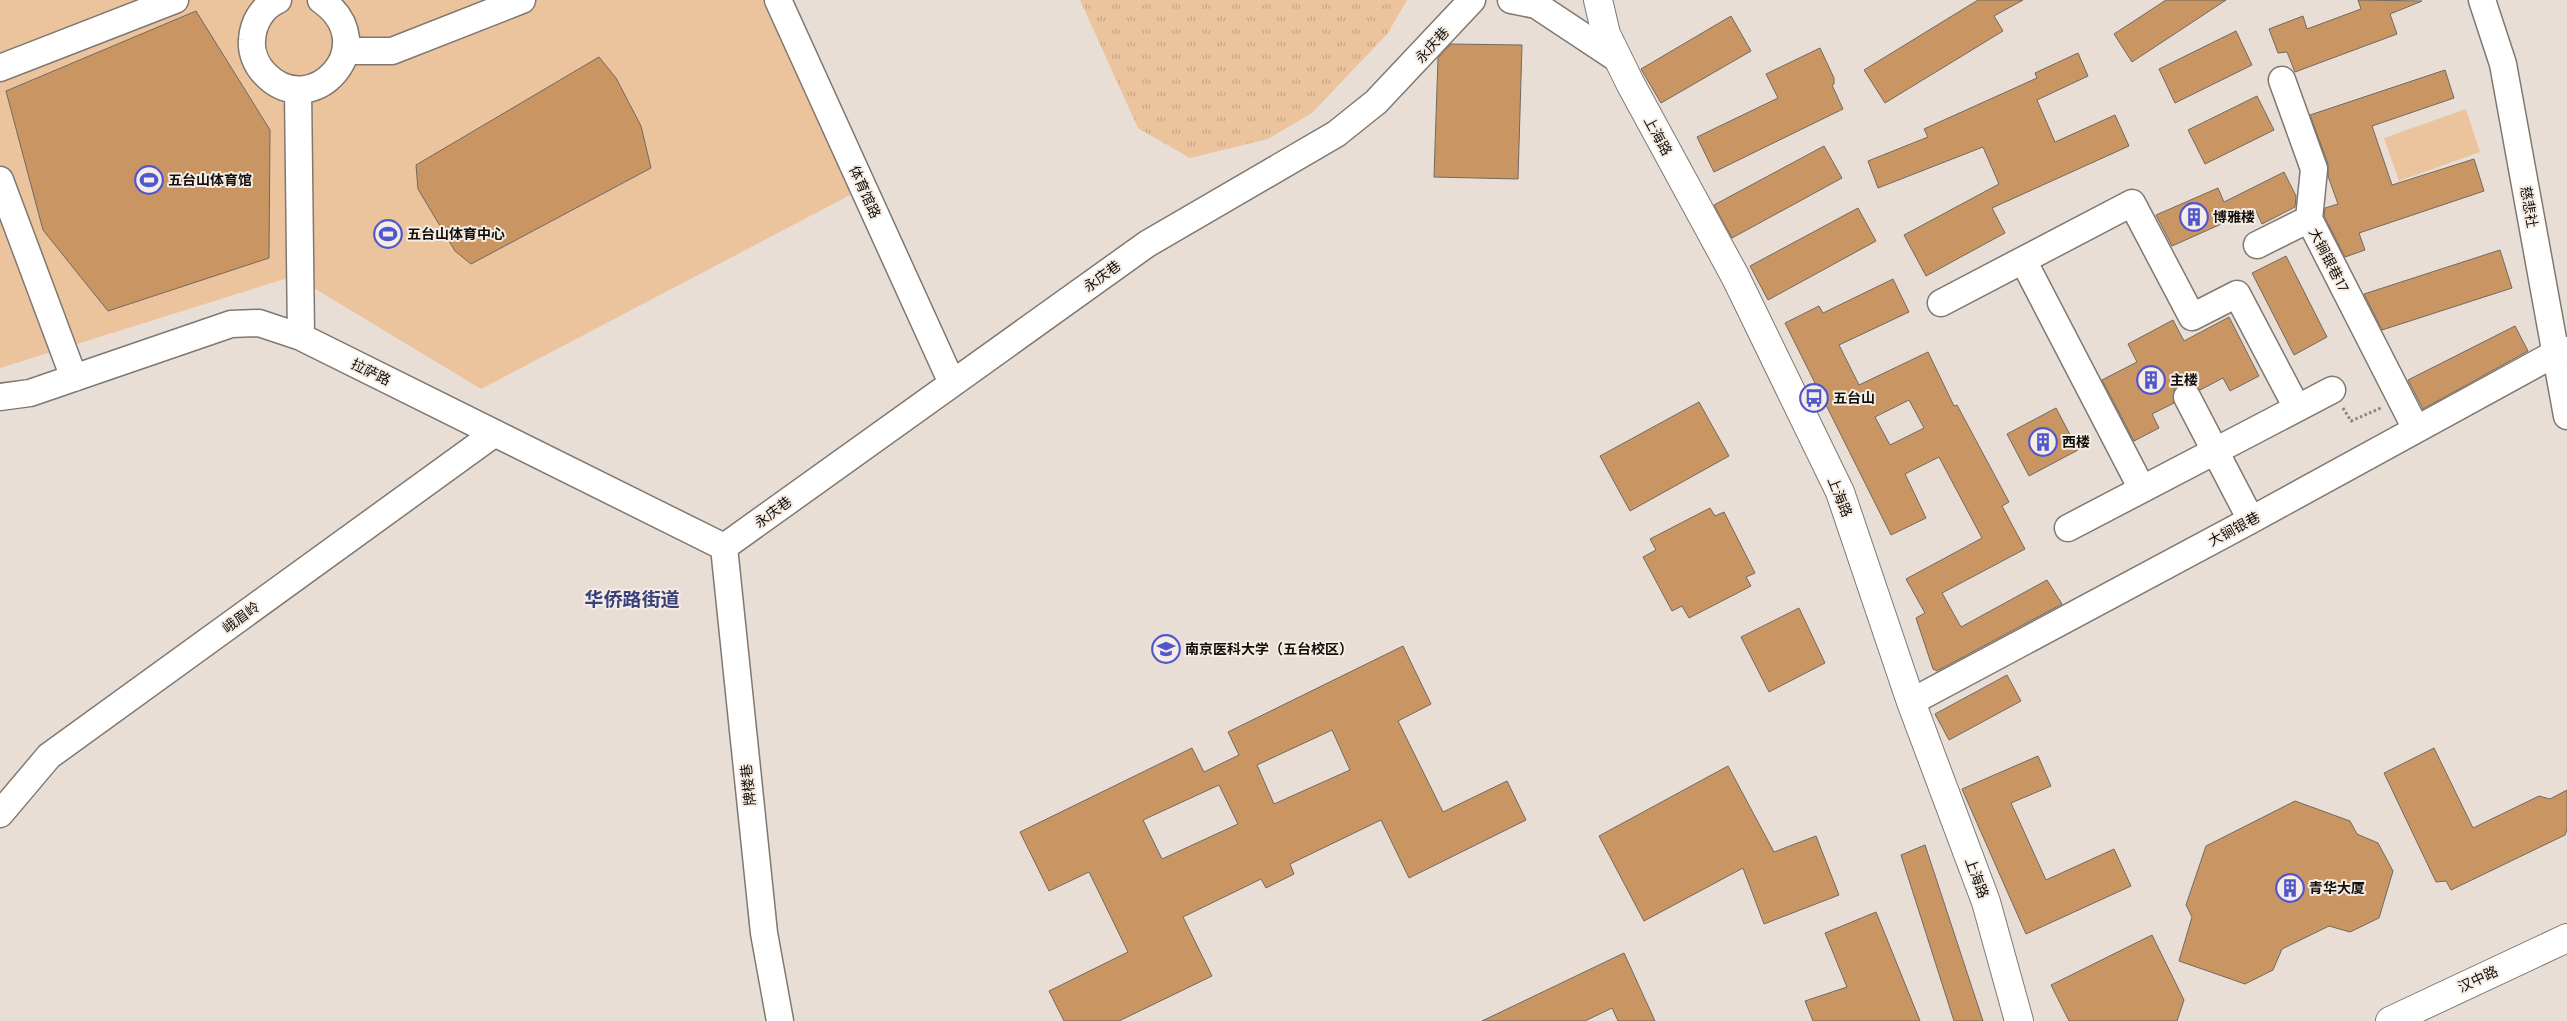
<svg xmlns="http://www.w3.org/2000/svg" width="2567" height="1021" font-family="Jost,'Noto Sans SC',sans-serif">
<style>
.park{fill:url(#park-tufts)}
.garden{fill:#ebc39d}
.building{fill:#c99663;stroke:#716961;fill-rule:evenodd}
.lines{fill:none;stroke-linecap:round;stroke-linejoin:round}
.minor-casing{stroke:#807870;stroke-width:29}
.major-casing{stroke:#807870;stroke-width:30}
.path{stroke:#8c857f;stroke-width:3;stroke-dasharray:2.5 2.5;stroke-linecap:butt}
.minor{stroke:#fff;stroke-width:26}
.major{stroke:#fff;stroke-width:28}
.labels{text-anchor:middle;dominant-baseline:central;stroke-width:4;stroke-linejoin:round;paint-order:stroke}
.street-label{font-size:14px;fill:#110e0b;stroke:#f5ece3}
.poi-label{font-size:14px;font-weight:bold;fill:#110e0b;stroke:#f5ece3;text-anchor:start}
.district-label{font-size:19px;font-weight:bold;fill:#39417c;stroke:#f5ece3}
</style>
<defs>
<pattern id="park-tufts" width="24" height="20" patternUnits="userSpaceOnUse" patternTransform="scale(1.25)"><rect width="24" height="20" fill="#ebc39d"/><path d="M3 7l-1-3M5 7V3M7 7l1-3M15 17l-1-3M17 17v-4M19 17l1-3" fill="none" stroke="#c8a686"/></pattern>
</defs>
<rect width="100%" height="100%" fill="#e8ded6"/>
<path class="park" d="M1080 0H1407L1388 33 1312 113 1268 139 1190 158 1138 128Z"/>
<path class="garden" d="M0 0H764L854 193 481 389 294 276 0 368Z
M2466 109 2480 152 2399 181 2384 138Z"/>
<path class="building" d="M1978 0H2023L1994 16 2003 31 1885 103 1864 70Z
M2166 0H2226L2132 62 2114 34Z
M2358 0 2422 1 2390 14 2397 34 2295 72 2287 52 2278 53 2269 29 2303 16 2307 29 2361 9Z
M196 11 270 130 269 258 108 311 43 230 6 91Z
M1731 16 1751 51 1661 103 1641 69Z
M2236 31 2252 65 2175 103 2159 69Z
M1451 44 1522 45 1518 179 1434 177 1438 58Z
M1820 48 1834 78V84L1832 85 1843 109 1714 172 1697 137 1778 98 1766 74Z
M2078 53 2088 76 2037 100 2055 142 2115 115 2129 146 1992 208 2005 233 1926 276 1904 235 1999 184 1983 147 1878 188 1868 161 1928 137 1924 129 2037 78 2035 73Z
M599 57 616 78 641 126 651 168 471 264 455 251 418 189 416 165Z
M2445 70 2454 98 2372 126 2392 185 2474 159 2484 191 2359 233 2365 250 2345 257 2324 216 2325 208 2338 204 2328 176V164L2310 115Z
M2257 96 2274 130 2205 164 2188 130Z
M1824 146 1842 178 1732 238 1714 205Z
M2284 172 2296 196 2295 207 2262 224 2255 209 2172 246 2156 215 2218 188 2224 202Z
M1858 208 1876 241 1768 300 1750 266Z
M2500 250 2512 288 2382 330 2364 294Z
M2286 256 2327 337 2294 355 2252 273Z
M1893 279 1909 312 1839 345 1859 385 1928 352 1954 406 1957 405 2009 502 2002 506 2025 549 1942 593 1961 627 2047 580 2062 604 1937 671 1933 669 1916 618 1925 613 1906 579 1982 538 1939 457 1905 474 1926 518 1891 535 1785 323 1819 306 1823 313ZM1909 400 1924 428 1890 445 1875 417Z
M2229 317 2259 376 2230 391 2223 378 2200 390 2188 382 2180 384 2174 389V403L2152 414 2159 428 2134 441 2102 380 2137 362 2128 344 2173 320 2184 341Z
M2515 326 2528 351 2423 409 2408 380Z
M1699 402 1729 456 1630 511 1600 456Z
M2056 408 2078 450 2029 476 2007 434Z
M1710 508 1715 516 1724 512 1755 573 1746 577 1751 586 1689 618 1682 606 1672 611 1643 557 1656 550 1650 539Z
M1799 608 1825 663 1769 692 1741 637Z
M1403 646 1431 704 1398 721 1443 812 1507 781 1526 820 1409 878 1381 820 1290 864 1294 874 1266 888 1261 879 1183 917 1212 976 1119 1021H1064L1049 991 1128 952 1089 872 1049 891 1020 832 1192 748 1204 772 1239 755 1228 732ZM1332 730 1350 770 1274 804 1257 765ZM1219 785 1238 824 1162 859 1143 820Z
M2007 675 2021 701 1949 740 1935 714Z
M2434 748 2473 828 2539 796 2550 799 2567 790V830L2565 835 2451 890 2446 881 2436 882 2384 773Z
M2038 756 2051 786 2011 803 2046 880 2114 849 2131 886 2026 934 1962 789Z
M1728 766 1774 852 1816 836 1839 895 1764 924 1743 868 1644 921 1599 836Z
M2295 801 2350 821 2357 834 2378 843 2393 871 2379 918 2350 932 2329 926 2282 949 2273 970 2245 984 2179 961 2192 917 2186 905 2206 846Z
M1925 845 1983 1021H1954L1901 855Z
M1876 912 1920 1021H1813L1805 1001 1847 987 1825 933Z
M2152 935 2184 1000 2177 1021H2069L2051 985Z
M1624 953 1655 1021H1618L1612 1008 1585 1021H1482Z"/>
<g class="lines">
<defs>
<path id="minor" d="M278 0C262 7 253 23 252 40 251 52 256 65 265 74 312 123 385 45 321 0
M778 0 952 383
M1511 0 1536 5 1619 60
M2482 0 2503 64 2567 416
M346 51H392L522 0
M0 68 175 0
M2282 80 2314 169 2309 219 2416 429
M298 90 301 337
M0 180 74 378
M2257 245 2309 219
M2023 260 2142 489
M1941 303 2132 203 2192 317 2237 294 2297 408
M0 397 30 393 231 324 259 323 301 337 724 547
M2187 397 2251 520
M2068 528 2332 390
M724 547 1147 244 1336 134 1376 102 1472 0
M724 547 764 933 780 1021
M1911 702 2251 520 2556 353 2567 350
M0 814 49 756 495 433"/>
<path id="major" d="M1598 0 1606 34 1630 83 1735 276 1840 492 1911 702 1986 902 2019 1021
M2390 1021 2567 938"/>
</defs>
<use href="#minor" class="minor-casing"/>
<use href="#major" class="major-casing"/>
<path class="path" d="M2343 408 2351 421 2381 408"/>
<use href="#minor" class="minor"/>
<use href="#major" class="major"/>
</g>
<defs>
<symbol id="stadium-ring" viewBox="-11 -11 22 22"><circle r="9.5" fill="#f5ece3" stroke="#5057ce" stroke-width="1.5"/><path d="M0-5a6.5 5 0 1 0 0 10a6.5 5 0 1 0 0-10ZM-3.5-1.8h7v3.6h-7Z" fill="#5057ce"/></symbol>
<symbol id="building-ring" viewBox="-11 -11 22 22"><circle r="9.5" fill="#f5ece3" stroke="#5057ce" stroke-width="1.5"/><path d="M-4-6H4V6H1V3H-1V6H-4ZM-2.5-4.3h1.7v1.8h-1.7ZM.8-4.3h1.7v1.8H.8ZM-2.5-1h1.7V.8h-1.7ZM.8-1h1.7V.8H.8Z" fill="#5057ce"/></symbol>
<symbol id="bus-ring" viewBox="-11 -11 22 22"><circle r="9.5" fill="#f5ece3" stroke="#5057ce" stroke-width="1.5"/><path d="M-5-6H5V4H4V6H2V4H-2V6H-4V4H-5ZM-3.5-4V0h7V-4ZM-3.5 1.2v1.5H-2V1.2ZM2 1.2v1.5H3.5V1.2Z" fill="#5057ce"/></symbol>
<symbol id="university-ring" viewBox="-11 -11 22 22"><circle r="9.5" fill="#f5ece3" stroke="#5057ce" stroke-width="1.5"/><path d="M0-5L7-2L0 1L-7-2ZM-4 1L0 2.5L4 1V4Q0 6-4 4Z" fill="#5057ce"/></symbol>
</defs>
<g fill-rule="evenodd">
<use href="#stadium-ring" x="133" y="164" width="32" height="32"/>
<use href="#building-ring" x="2178" y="201" width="32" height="32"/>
<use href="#stadium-ring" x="372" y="218" width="32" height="32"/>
<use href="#building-ring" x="2135" y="364" width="32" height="32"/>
<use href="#bus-ring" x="1798" y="382" width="32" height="32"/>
<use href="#building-ring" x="2027" y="426" width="32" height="32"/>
<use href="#university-ring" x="1150" y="633" width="32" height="32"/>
<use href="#building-ring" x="2274" y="872" width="32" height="32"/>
</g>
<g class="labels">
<g class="street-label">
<text transform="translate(1432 45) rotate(-48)">永庆巷</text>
<text transform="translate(1658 136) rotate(61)">上海路</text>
<text transform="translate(865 192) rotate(66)">体育馆路</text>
<text transform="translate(2529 207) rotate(80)">慈悲社</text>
<text transform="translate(2329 260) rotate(63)">大锏银巷17</text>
<text transform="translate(1102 276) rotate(-36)">永庆巷</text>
<text transform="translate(371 372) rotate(26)">拉萨路</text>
<text transform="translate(1840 497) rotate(68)">上海路</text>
<text transform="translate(773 512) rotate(-36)">永庆巷</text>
<text transform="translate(2234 529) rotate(-28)">大锏银巷</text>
<text transform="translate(241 617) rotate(-36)">峨眉岭</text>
<text transform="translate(748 785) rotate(-96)">牌楼巷</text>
<text transform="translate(1977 878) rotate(70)">上海路</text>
<text transform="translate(2478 979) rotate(-25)">汉中路</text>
</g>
<g class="poi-label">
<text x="168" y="180">五台山体育馆</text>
<text x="2213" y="217">博雅楼</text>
<text x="407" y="234">五台山体育中心</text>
<text x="2170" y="380">主楼</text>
<text x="1833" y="398">五台山</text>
<text x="2062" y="442">西楼</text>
<text x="1185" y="649">南京医科大学（五台校区）</text>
<text x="2309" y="888">青华大厦</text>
</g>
<g class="district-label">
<text x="632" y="599">华侨路街道</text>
</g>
</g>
</svg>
